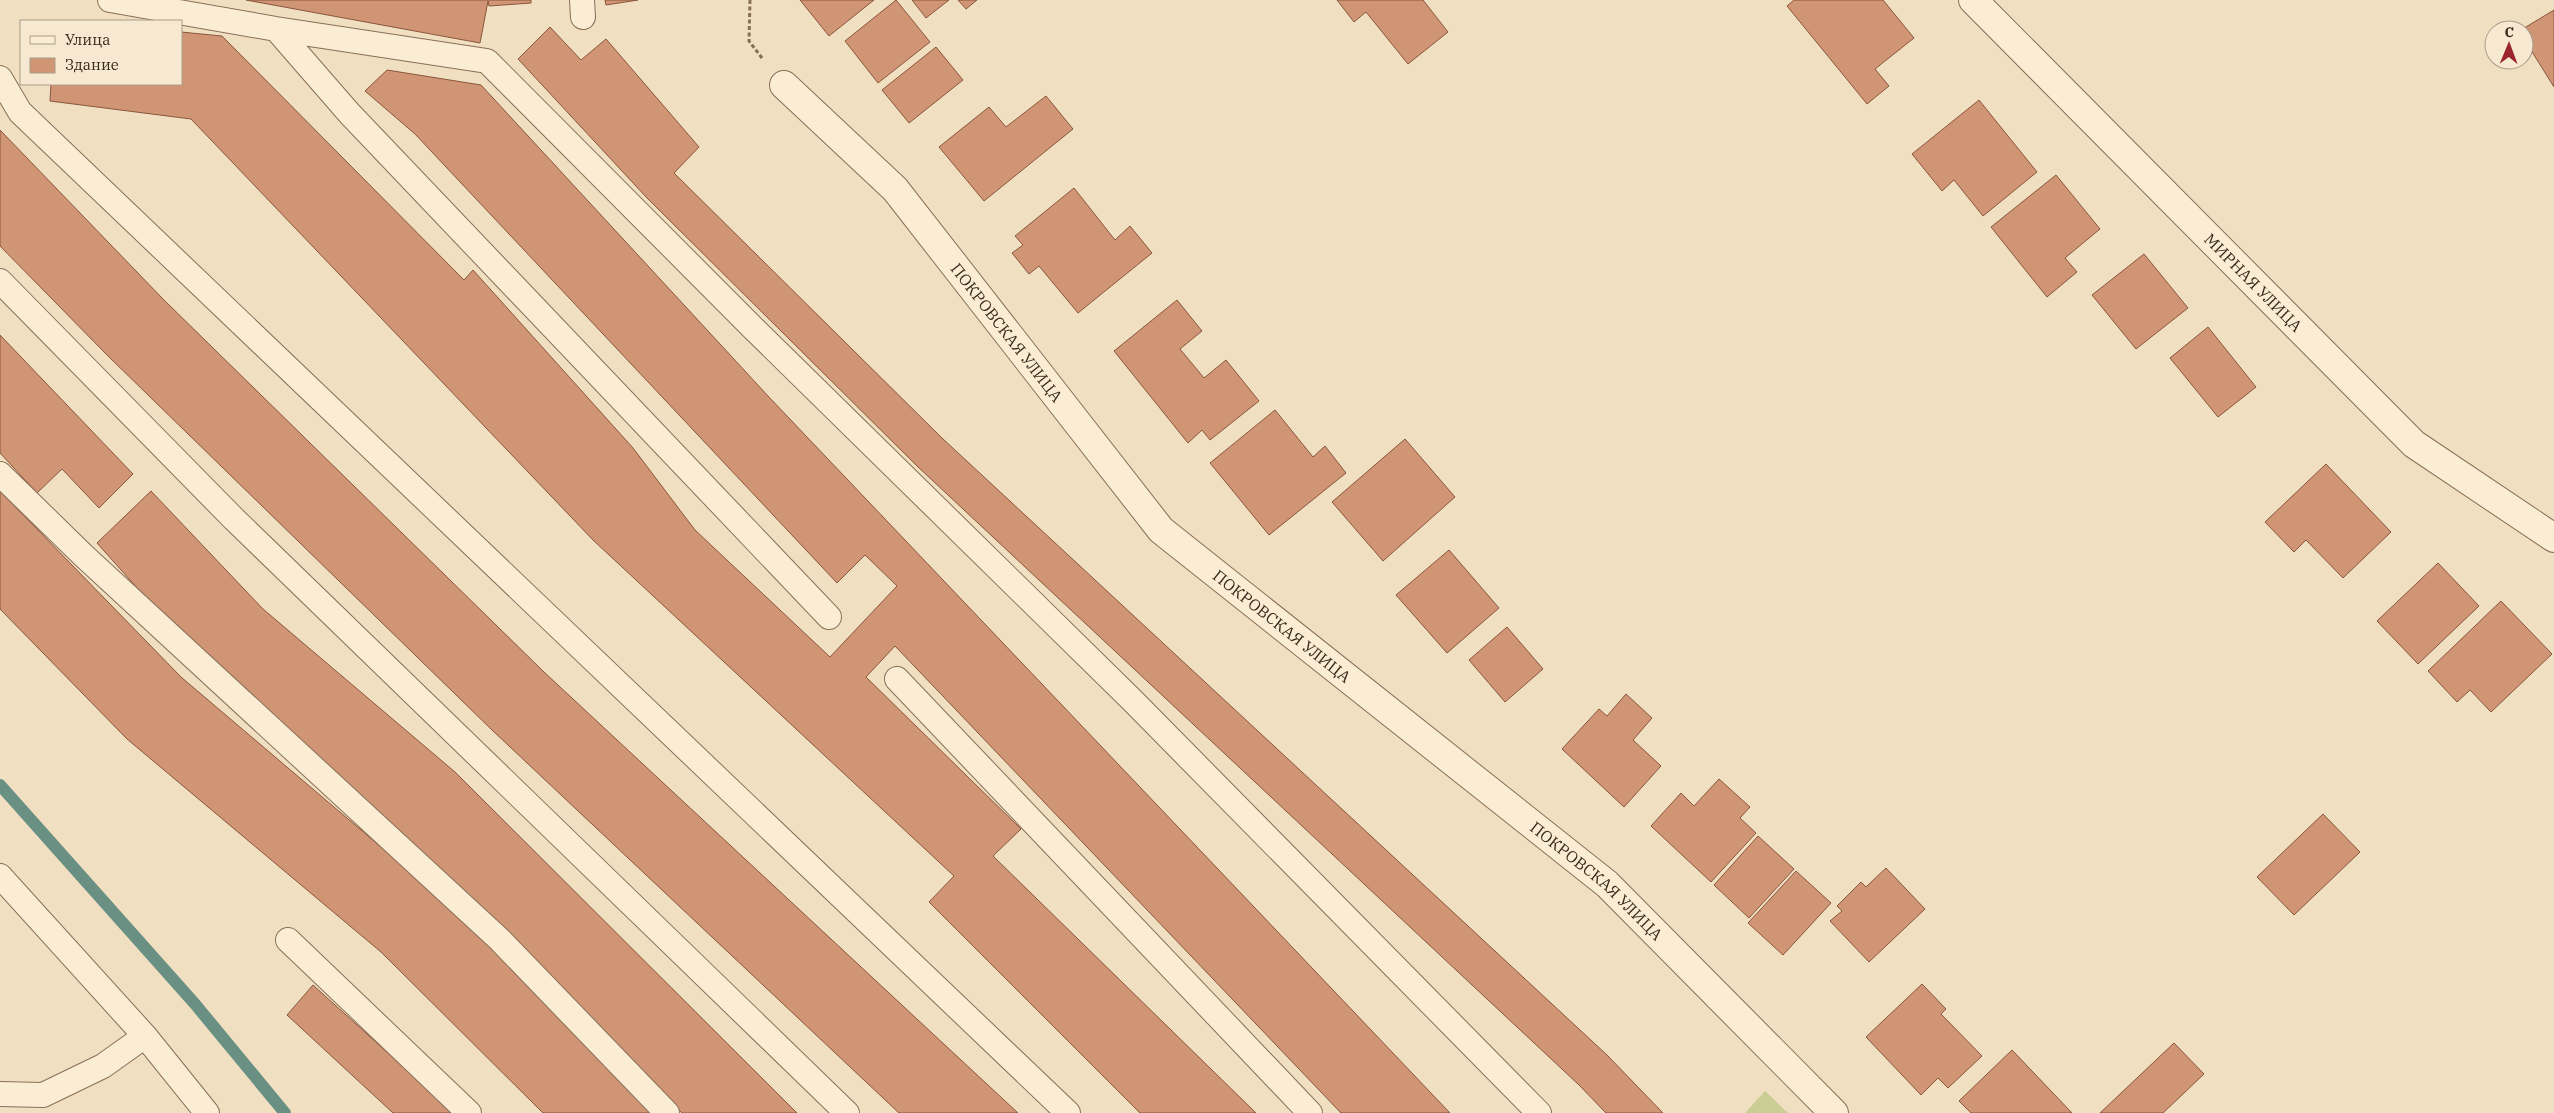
<svg xmlns="http://www.w3.org/2000/svg" width="2554" height="1113" font-family="'IBM Plex Serif',serif">
<style>
.green{fill:#cbce94}
.lines{fill:none;stroke-linecap:round;stroke-linejoin:round}
.stream{stroke:#6a9084;stroke-width:12}
.building{fill:#d09575;stroke:#8a563c}
.service-casing{stroke:#8a6f58;stroke-width:26}
.minor-casing{stroke:#8a6f58;stroke-width:30}
.path{stroke:#8a6f58;stroke-width:3;stroke-dasharray:4 2.5;stroke-linecap:butt}
.service{stroke:#faedd4;stroke-width:24}
.minor{stroke:#faedd4;stroke-width:28}
.labels{text-anchor:middle;dominant-baseline:central;stroke-width:4;stroke-linejoin:round;paint-order:stroke}
.street-label{font-size:16px;fill:#39291d;stroke:#f7e9d1}
</style>
<rect width="100%" height="100%" fill="#f0dfc1"/>
<path class="green" d="M1765 1091 1788 1113H1745Z"/>
<g class="lines">
<path class="stream" d="M0 785 195 1004 285 1113"/>
</g>
<path class="building" d="M246 0H531V3L489 6 488 1 480 43Z
M605 0H638L606 5Z
M800 0H874L829 36Z
M896 0 930 42 878 83 845 41Z
M912 0H949L926 18Z
M958 0H977L966 9Z
M1337 0H1423L1448 32 1408 64 1366 12 1354 22Z
M1794 0H1883L1914 38 1875 69 1889 86 1867 104 1787 6Z
M2554 10V87L2524 39V30H2521Z
M550 27 581 60 606 39 699 147 674 173 942 438 1607 1055 1663 1113H1606L1579 1085 917 466 647 198 518 59Z
M181 32 222 36 464 280 473 270 633 448 695 530 830 657 897 586 865 555 837 583 415 134 365 91 387 70 481 85 768 396 1450 1113H1341L895 646 866 677 1021 829 993 856 1256 1113H1140L929 902 954 876 593 540 191 119 50 101 51 84H181Z
M936 47 963 80 909 123 882 90Z
M1046 96 1073 129 984 201 939 147 989 107 1006 127Z
M1979 100 2037 172 1983 216 1954 180 1942 191 1912 154Z
M0 130 164 300 544 672 1018 1113H899L492 730 108 356 0 246Z
M2056 175 2100 229 2065 258 2077 272 2047 297 1991 227Z
M1074 188 1115 240 1130 226 1152 253 1078 313 1039 266 1029 274 1012 253 1023 245 1015 236Z
M2144 254 2188 308 2136 349 2092 295Z
M1177 300 1202 331 1180 349 1204 378 1226 360 1259 401 1210 440 1202 430 1188 443 1114 351Z
M2208 327 2256 387 2218 417 2170 358Z
M0 335 133 474 99 508 62 469 37 493 0 453Z
M1275 410 1313 457 1325 446 1346 473 1269 535 1210 463Z
M1405 439 1455 497 1383 561 1332 502Z
M2326 464 2391 532 2343 578 2306 540 2294 552 2265 522Z
M0 491 181 677 454 909 658 1113H543L381 952 127 739 0 609Z
M151 491 263 609 455 772 797 1113H682L397 832 213 673 97 543Z
M1449 550 1499 608 1447 653 1396 595Z
M2438 563 2479 606 2418 664 2377 621Z
M2501 601 2552 654 2491 712 2470 690 2457 702 2428 671Z
M1507 627 1543 669 1505 702 1469 660Z
M1626 694 1652 718 1633 740 1661 766 1624 807 1562 749 1599 709 1607 716Z
M1719 779 1750 807 1740 818 1756 833 1711 882 1651 826 1681 793 1694 806Z
M2323 814 2360 852 2294 915 2257 877Z
M1758 836 1794 869 1749 918 1714 885Z
M1886 868 1925 909 1869 962 1830 921 1842 911 1837 906 1861 882 1866 887Z
M1796 871 1831 903 1783 955 1748 923Z
M1922 984 1946 1009 1941 1014 1982 1056 1948 1088 1938 1078 1921 1095 1866 1037Z
M313 985 454 1113H393L287 1015Z
M2174 1043 2204 1074 2163 1113H2100Z
M2012 1050 2072 1113H1971L1959 1101Z"/>
<g class="lines">
<defs>
<path id="service" d="M110 0 276 29 487 61 753 328 1133 701 1539 1113
M582 0 583 17
M276 29 349 113 829 617
M0 78 20 112 1068 1113
M0 281 234 519 847 1113
M0 474 84 556 499 939 667 1113
M897 679 1310 1113
M0 876 145 1036 207 1113
M288 940 469 1113
M0 1094 43 1095 103 1066 145 1036"/>
<g id="minor">
<path id="s1" d="M1973 0 2414 444 2554 538"/>
<path id="s2" d="M784 85 895 189 1161 530 1607 884 1834 1113"/>
</g>
</defs>
<use href="#service" class="service-casing"/>
<use href="#minor" class="minor-casing"/>
<path class="path" d="M750 0 749 41 762 58"/>
<use href="#service" class="service"/>
<use href="#minor" class="minor"/>
</g>
<g class="labels">
<g class="street-label">
<text stroke="none"><textPath href="#s1" startOffset="398">МИРНАЯ УЛИЦА</textPath></text>
<text stroke="none"><textPath href="#s2" startOffset="334">ПОКРОВСКАЯ УЛИЦА</textPath></text>
<text stroke="none"><textPath href="#s2" startOffset="739">ПОКРОВСКАЯ УЛИЦА</textPath></text>
<text stroke="none"><textPath href="#s2" startOffset="1144">ПОКРОВСКАЯ УЛИЦА</textPath></text>
</g>
</g>
<rect x="20" y="20" width="162" height="65" fill="#f7e9d1" stroke="#ab9c89"/>
<rect x="30" y="36" width="25" height="8" fill="#faedd4" stroke="#ab9c89"/>
<text x="65" y="45" font-size="15" fill="#39291d">Улица</text>
<rect x="30" y="58" width="25" height="15" fill="#d09575" stroke="#ab9c89"/>
<text x="65" y="70" font-size="15" fill="#39291d">Здание</text>
<g transform="translate(2509 45) rotate(1)"><circle r="24" fill="#f7e9d1" stroke="#ab9c89"/>
<path d="M0-4L9 19L0 12L-9 19Z" fill="#9c252d"/>
<text y="-8" font-size="14" font-weight="bold" text-anchor="middle" fill="#39291d">С</text>
</g>
</svg>
